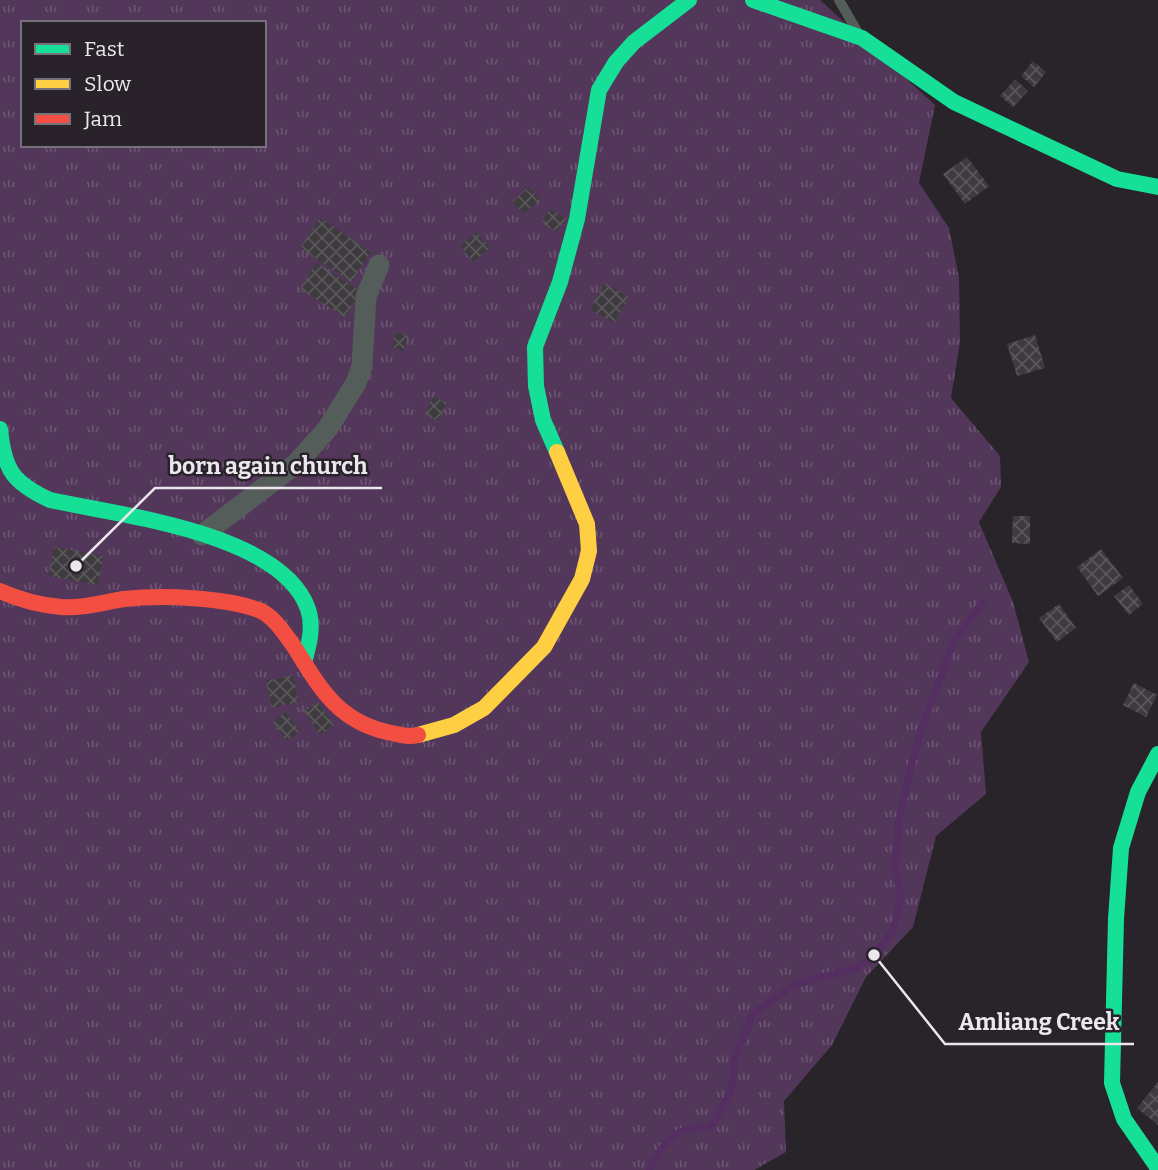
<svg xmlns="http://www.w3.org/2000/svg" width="1158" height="1170" font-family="Bitter,serif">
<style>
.grass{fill:url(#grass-tufts);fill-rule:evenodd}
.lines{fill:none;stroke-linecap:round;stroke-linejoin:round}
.stream{stroke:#542d61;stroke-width:7}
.building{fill:url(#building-cross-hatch)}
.lane{stroke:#545d59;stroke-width:10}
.street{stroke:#545d59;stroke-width:21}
.fast{stroke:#16e098;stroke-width:16}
.slow{stroke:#ffcf43;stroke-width:16}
.jam{stroke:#f24e42;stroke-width:16}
.leader{fill:none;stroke:#ebe7ed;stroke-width:2.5}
.callout-dot{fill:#ebe7ed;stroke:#29222b;stroke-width:2.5}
.callout-label{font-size:23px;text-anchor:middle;font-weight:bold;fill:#ebe7ed;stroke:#29222b;stroke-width:5;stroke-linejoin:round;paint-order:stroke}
</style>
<defs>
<pattern id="grass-tufts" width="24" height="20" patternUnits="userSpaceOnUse" patternTransform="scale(1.75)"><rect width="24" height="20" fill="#52375a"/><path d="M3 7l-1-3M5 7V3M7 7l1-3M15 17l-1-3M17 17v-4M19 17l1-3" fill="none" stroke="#6b5472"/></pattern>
<pattern id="building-cross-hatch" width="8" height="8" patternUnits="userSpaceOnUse" patternTransform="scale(1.75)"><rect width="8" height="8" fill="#3e3b3f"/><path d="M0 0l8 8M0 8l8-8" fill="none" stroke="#5a575b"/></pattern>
</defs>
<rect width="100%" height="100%" fill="#282429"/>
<path class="grass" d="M0 0H820L935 105 919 183 949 228 959 278 960 342 951 398 1000 456 1001 487 979 522 1013 602 1029 662 981 732 986 794 936 836 913 927 866 977 832 1045 784 1101 786 1152 754 1170H0ZM23 23H264V145H23Z"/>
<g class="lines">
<path class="stream" d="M649 1170C666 1140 673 1126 711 1127L731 1092 735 1057 753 1014 795 984 856 968 874 955 893 931 901 899 895 868 899 821 912 763 923 725 954 641 982 603"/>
</g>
<path class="building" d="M1033 61 1046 72 1034 87 1021 76Z
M1015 79 1028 91 1013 107 1000 96Z
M967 157 989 186 965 204 943 174Z
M528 187 540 199 524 214 512 202Z
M550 209 566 218 557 232 542 223Z
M320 218 371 252 351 282 300 248Z
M477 232 490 248 473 262 460 246Z
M316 263 361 291 345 317 300 289Z
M604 283 629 297 614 323 590 309Z
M396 332 408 336 403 351 392 347Z
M1035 335 1045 368 1017 376 1007 344Z
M433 397 447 403 438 421 425 414Z
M1013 516H1030V544L1012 543Z
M54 547 103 556 98 585 49 576Z
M1101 549 1123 578 1098 596 1077 567Z
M1129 585 1143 604 1129 615 1114 596Z
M1059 604 1076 628 1057 642 1039 618Z
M293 675 298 702 272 707 266 681Z
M1134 683 1157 695 1146 717 1123 705Z
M318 702 334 725 320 735 304 711Z
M286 712 300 731 287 741 273 722Z
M1158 1082V1125L1137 1108Z"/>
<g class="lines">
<path class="lane" d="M839 0 857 31"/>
<path class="street" d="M202 535 297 463 328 428 356 383 362 366 366 297 379 265"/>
<path class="fast" d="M753 0 862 38 954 102 1117 179 1158 187
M0 429C4 470 13 483 50 500 119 515 282 533 308 609 314 627 309 645 304 662
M557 452 543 420 536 386 535 347 560 282 577 219 599 90 616 62 634 42 689 0
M1158 754 1138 792 1121 848 1116 919 1112 1083 1124 1119 1158 1168"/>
<path class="slow" d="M418 735 454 725 484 708 544 647 582 579 589 551 587 524 557 452"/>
<path class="jam" d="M0 591C20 600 39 605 61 607 81 609 104 602 124 599 161 595 227 597 261 611 275 618 284 633 293 645 319 686 336 720 387 732 398 734 407 738 418 735"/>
</g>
<path class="leader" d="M76 566L155 488H382M874 955L945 1044H1134"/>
<g class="callout-dot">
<circle cx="76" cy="566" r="7"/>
<circle cx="874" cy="955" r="7"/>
</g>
<g class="callout-label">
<text x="268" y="474">born again church</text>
<text x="1039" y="1030">Amliang Creek</text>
</g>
<rect x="21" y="21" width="245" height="126" fill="#29222b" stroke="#777179" stroke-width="2"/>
<rect x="35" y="44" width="35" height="10" fill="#16e098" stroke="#777179" stroke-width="2"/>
<text x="84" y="56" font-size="21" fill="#ebe7ed">Fast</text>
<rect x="35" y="79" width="35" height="10" fill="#ffcf43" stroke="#777179" stroke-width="2"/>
<text x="84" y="91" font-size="21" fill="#ebe7ed">Slow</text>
<rect x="35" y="114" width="35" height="10" fill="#f24e42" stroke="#777179" stroke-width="2"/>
<text x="84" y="126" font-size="21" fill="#ebe7ed">Jam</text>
</svg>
